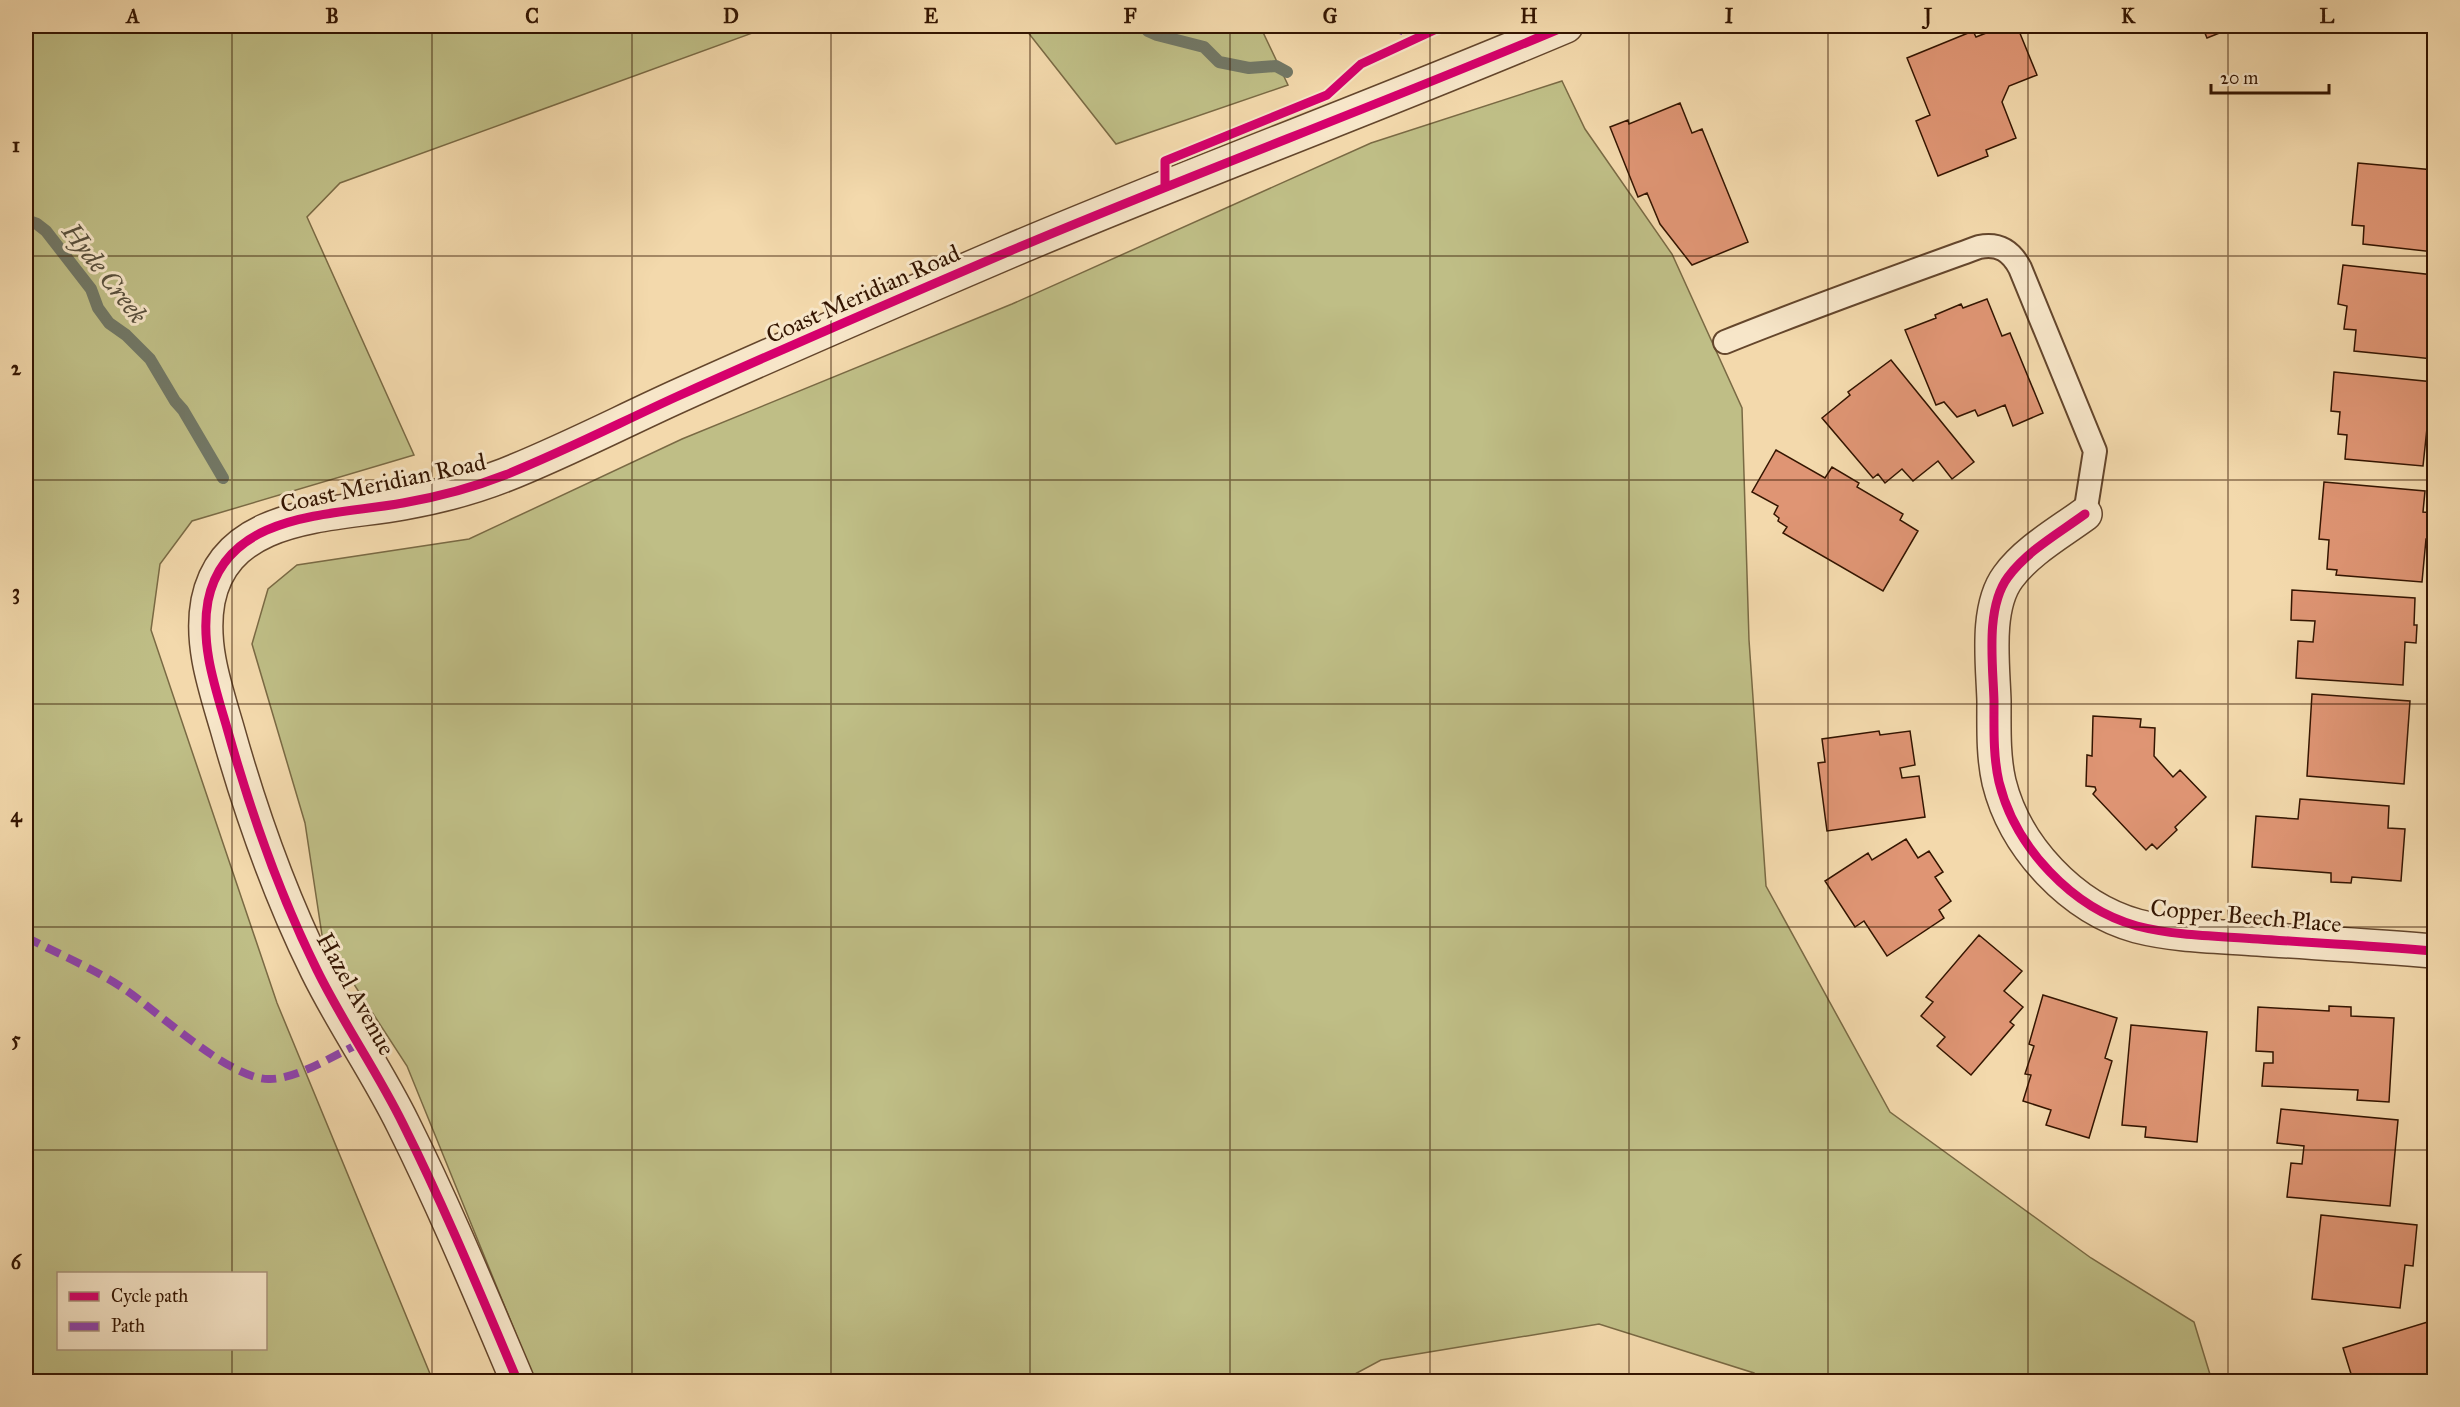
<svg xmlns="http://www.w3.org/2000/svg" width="2460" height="1407" font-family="'IM FELL Great Primer',serif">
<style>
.green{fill:#bfbe86;stroke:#7a6a44;stroke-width:1.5;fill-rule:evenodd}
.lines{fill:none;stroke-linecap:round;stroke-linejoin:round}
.stream{stroke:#727866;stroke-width:12}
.building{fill:#df9574;stroke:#341501;stroke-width:1.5}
.service-casing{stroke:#64462c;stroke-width:26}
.minor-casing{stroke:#64462c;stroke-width:36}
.tertiary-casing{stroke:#64462c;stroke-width:36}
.service{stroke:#f7e6c9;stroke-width:22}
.minor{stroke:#f7e6c9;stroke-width:33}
.tertiary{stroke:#f7e6c9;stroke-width:33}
.quiet{stroke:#8e44ad;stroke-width:8;stroke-dasharray:15 8;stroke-linecap:butt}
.cycleway-casing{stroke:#f7e6c9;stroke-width:13}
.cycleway{stroke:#d6006c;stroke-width:9}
.grid{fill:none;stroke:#341501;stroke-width:1.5;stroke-opacity:0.55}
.labels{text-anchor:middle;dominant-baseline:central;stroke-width:6;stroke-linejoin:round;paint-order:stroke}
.street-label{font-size:24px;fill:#341501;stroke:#f7e6c9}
.water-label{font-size:26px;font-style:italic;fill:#584f3c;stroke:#f7e6c9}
.neatline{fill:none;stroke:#341501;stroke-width:2}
.grid-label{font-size:20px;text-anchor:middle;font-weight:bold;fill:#341501}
</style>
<rect width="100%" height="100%" fill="#f3d9ac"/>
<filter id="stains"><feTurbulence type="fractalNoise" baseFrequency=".00333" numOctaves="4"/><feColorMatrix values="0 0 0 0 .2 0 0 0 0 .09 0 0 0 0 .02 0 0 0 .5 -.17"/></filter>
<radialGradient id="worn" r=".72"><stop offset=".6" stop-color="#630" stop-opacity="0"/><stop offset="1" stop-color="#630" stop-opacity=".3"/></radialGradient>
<path class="green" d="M26 26H782L769 27 340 183 307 217 414 455 192 521 160 564 151 630 277 1003 433 1381H26ZM58 1274H266V1348H58Z
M1023 26H1260L1288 85 1116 144Z
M1562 81 1585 129 1672 254 1742 408 1749 640 1766 886 1890 1112 2091 1258 2194 1322 2212 1381H1759L1754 1373 1599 1324 1381 1360 1342 1381H535L407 1066 322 935 305 823 252 644 268 589 297 565 469 539 682 439 1012 304 1371 143Z"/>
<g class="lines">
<path class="stream" d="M1143 26 1148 31 1157 35 1204 47 1219 62 1249 68 1276 66 1287 72
M26 220 37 224 46 231 91 289 98 308 109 323 126 335 150 359 175 401 183 410 223 478"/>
</g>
<path class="building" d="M2004 26H2017L2037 75 2009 86 2002 102 2016 138 1986 150 1988 156 1938 176 1916 121 1930 115 1907 58 1973 31 1976 37Z
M2202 26H2237L2207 38Z
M1680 103 1692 133 1702 129 1748 242 1692 265 1660 224 1647 193 1638 197 1610 127 1628 120 1629 124Z
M2358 163 2434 170V252L2363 244 2364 226 2352 225Z
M2343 265 2434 275 2433 359 2354 351 2356 330 2344 329 2347 306 2338 304Z
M1987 299 2002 336 2010 333 2043 413 2013 426 2005 405 1978 416 1975 410 1957 417 1944 402 1936 405 1905 330 1936 318 1935 315 1961 304 1963 308Z
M1891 360 1974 462 1952 479 1938 461 1913 481 1902 469 1885 483 1878 474 1873 478 1822 418 1850 395 1848 392Z
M2334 372 2434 382V429L2427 428 2423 466 2345 459 2347 435 2338 434 2340 412 2331 411Z
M1776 450 1825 478 1832 467 1859 483 1857 487 1903 514 1900 520 1918 531 1883 591 1783 533 1787 527 1778 521 1779 518 1774 514 1778 506 1752 492Z
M2324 482 2425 491 2423 512 2434 513V540L2426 539 2422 582 2336 575 2337 570 2327 569 2329 540 2319 539Z
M2292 590 2415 598 2414 625H2417L2416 643 2405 642 2403 685 2296 678 2298 641 2313 642 2315 621 2291 620Z
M2312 694 2410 701 2404 784 2307 776Z
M2093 716 2141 719 2140 727 2155 728 2154 756 2173 777 2180 770 2206 797 2175 827 2177 830 2157 849 2152 844 2146 850 2093 794 2096 790 2095 787 2086 786 2087 755 2092 756Z
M1879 731 1880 735 1910 731 1915 765 1900 768 1902 778 1919 776 1925 817 1827 831 1818 763 1825 762 1822 739Z
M2300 799 2389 806 2388 828 2405 829 2401 881 2352 877 2351 883 2331 882V873L2252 867 2256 816 2298 819Z
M1906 839 1918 858 1929 851 1943 872 1935 877 1951 901 1939 910 1944 918 1887 956 1864 921 1855 927 1825 881 1868 853 1872 860Z
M1979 935 2022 971 2004 991 2023 1007 2010 1022 2014 1025 1971 1075 1937 1046 1945 1037 1921 1016 1933 1002 1926 997Z
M2043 995 2117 1018 2105 1058 2112 1061 2089 1138 2046 1125 2051 1110 2023 1101 2031 1075 2025 1074 2034 1046 2029 1044Z
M2329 1006 2351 1007V1016L2394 1018 2389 1102 2357 1100 2358 1090 2262 1086 2264 1063H2273V1052L2256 1051 2258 1007 2329 1011Z
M2131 1025 2207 1032 2197 1142 2145 1137 2146 1127 2122 1125Z
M2281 1109 2398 1120 2390 1206 2287 1197 2291 1163 2302 1164 2304 1146 2277 1143Z
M2321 1215 2417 1225 2413 1266 2405 1265 2400 1308 2312 1299Z
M2434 1320V1382H2336L2352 1377 2343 1348Z"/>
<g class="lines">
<defs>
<path id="service" d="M1725 342C1809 308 1894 278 1979 247 1999 243 2011 251 2020 268L2095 451 2085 514"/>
<path id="minor" d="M2085 514C2059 533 2027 551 2008 577 1985 608 1993 665 1994 701 1994 728 1993 756 1999 782 2015 847 2072 908 2137 926 2176 936 2218 936 2258 939 2317 943 2376 946 2434 951"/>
<path id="tertiary" d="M518 1382C481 1295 445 1208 403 1124 377 1071 343 1023 317 970 279 893 250 810 227 728 215 687 200 644 208 601 226 511 332 516 403 503 437 497 472 488 505 475 563 452 619 423 676 397 787 347 898 299 1010 251 1194 173 1382 104 1566 26"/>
</defs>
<use href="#service" class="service-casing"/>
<use href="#minor" class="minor-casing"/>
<use href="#tertiary" class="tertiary-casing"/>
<use href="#service" class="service"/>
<use href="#minor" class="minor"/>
<use href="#tertiary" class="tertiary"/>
<path class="quiet" d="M1389 26 1419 37
M26 937C58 954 93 968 123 988 156 1010 231 1081 270 1079 297 1079 334 1055 359 1044"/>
<defs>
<path id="cycleway" d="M1165 187V161L1327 95 1361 64 1443 26
M2085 514C2059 533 2027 551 2008 577 1985 608 1993 665 1994 701 1994 728 1993 756 1999 782 2015 847 2072 908 2137 926 2176 936 2218 936 2258 939 2317 943 2376 946 2434 951
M518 1382C481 1295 445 1208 403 1124 377 1071 343 1023 317 970 279 893 250 810 227 728 215 687 200 644 208 601 226 511 332 516 403 503 437 497 472 488 505 475 563 452 619 423 676 397 787 347 898 299 1010 251 1194 173 1382 104 1566 26"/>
</defs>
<use href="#cycleway" class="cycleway-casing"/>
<use href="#cycleway" class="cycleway"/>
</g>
<path class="grid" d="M232 26V1274M432 26V1382M632 26V1382M831 26V1382M1030 26V1382M1230 26V1382M1430 26V1382M1629 26V1382M1828 26V1382M2028 26V1382M2228 26V1382M26 256H2434M26 480H2434M26 704H2434M26 927H2434M26 1150H2434M232 1348V1382"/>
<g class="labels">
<g class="street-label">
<text transform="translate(863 294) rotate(-24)">Coast Meridian Road</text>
<text transform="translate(383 483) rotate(-12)">Coast Meridian Road</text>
<text transform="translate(2246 916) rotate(5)">Copper Beech Place</text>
<text transform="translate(356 994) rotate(61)">Hazel Avenue</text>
</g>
<g class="water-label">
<text transform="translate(105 273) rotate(52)">Hyde Creek</text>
</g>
</g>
<rect width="2460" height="1407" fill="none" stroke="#f3d9ac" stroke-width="66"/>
<rect x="57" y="1272" width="210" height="78" fill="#f7e6c9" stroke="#a99279" stroke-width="1.5"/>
<rect x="69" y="1292" width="30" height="9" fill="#d6006c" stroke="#a99279" stroke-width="1.5"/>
<text x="111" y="1302" font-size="18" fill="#341501">Cycle path</text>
<rect x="69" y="1322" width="30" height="9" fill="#8e44ad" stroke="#a99279" stroke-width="1.5"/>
<text x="111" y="1332" font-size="18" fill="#341501">Path</text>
<path d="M2211 84v9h118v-9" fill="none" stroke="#341501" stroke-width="3"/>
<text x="2220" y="84" font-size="18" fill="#341501" stroke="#f7e6c9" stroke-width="4.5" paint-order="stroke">20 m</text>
<rect x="33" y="33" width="2394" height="1341" class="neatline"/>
<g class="grid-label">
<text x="133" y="23">A</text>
<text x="332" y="23">B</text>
<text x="532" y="23">C</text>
<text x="731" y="23">D</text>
<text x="931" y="23">E</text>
<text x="1130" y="23">F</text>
<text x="1330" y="23">G</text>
<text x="1529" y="23">H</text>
<text x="1729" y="23">I</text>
<text x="1928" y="23">J</text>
<text x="2128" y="23">K</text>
<text x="2327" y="23">L</text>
<text x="16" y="152">1</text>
<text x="16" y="375">2</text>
<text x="16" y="599">3</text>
<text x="16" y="822">4</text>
<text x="16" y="1046">5</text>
<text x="16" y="1269">6</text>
</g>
<rect width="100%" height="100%" filter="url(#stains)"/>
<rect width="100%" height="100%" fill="url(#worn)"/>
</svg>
